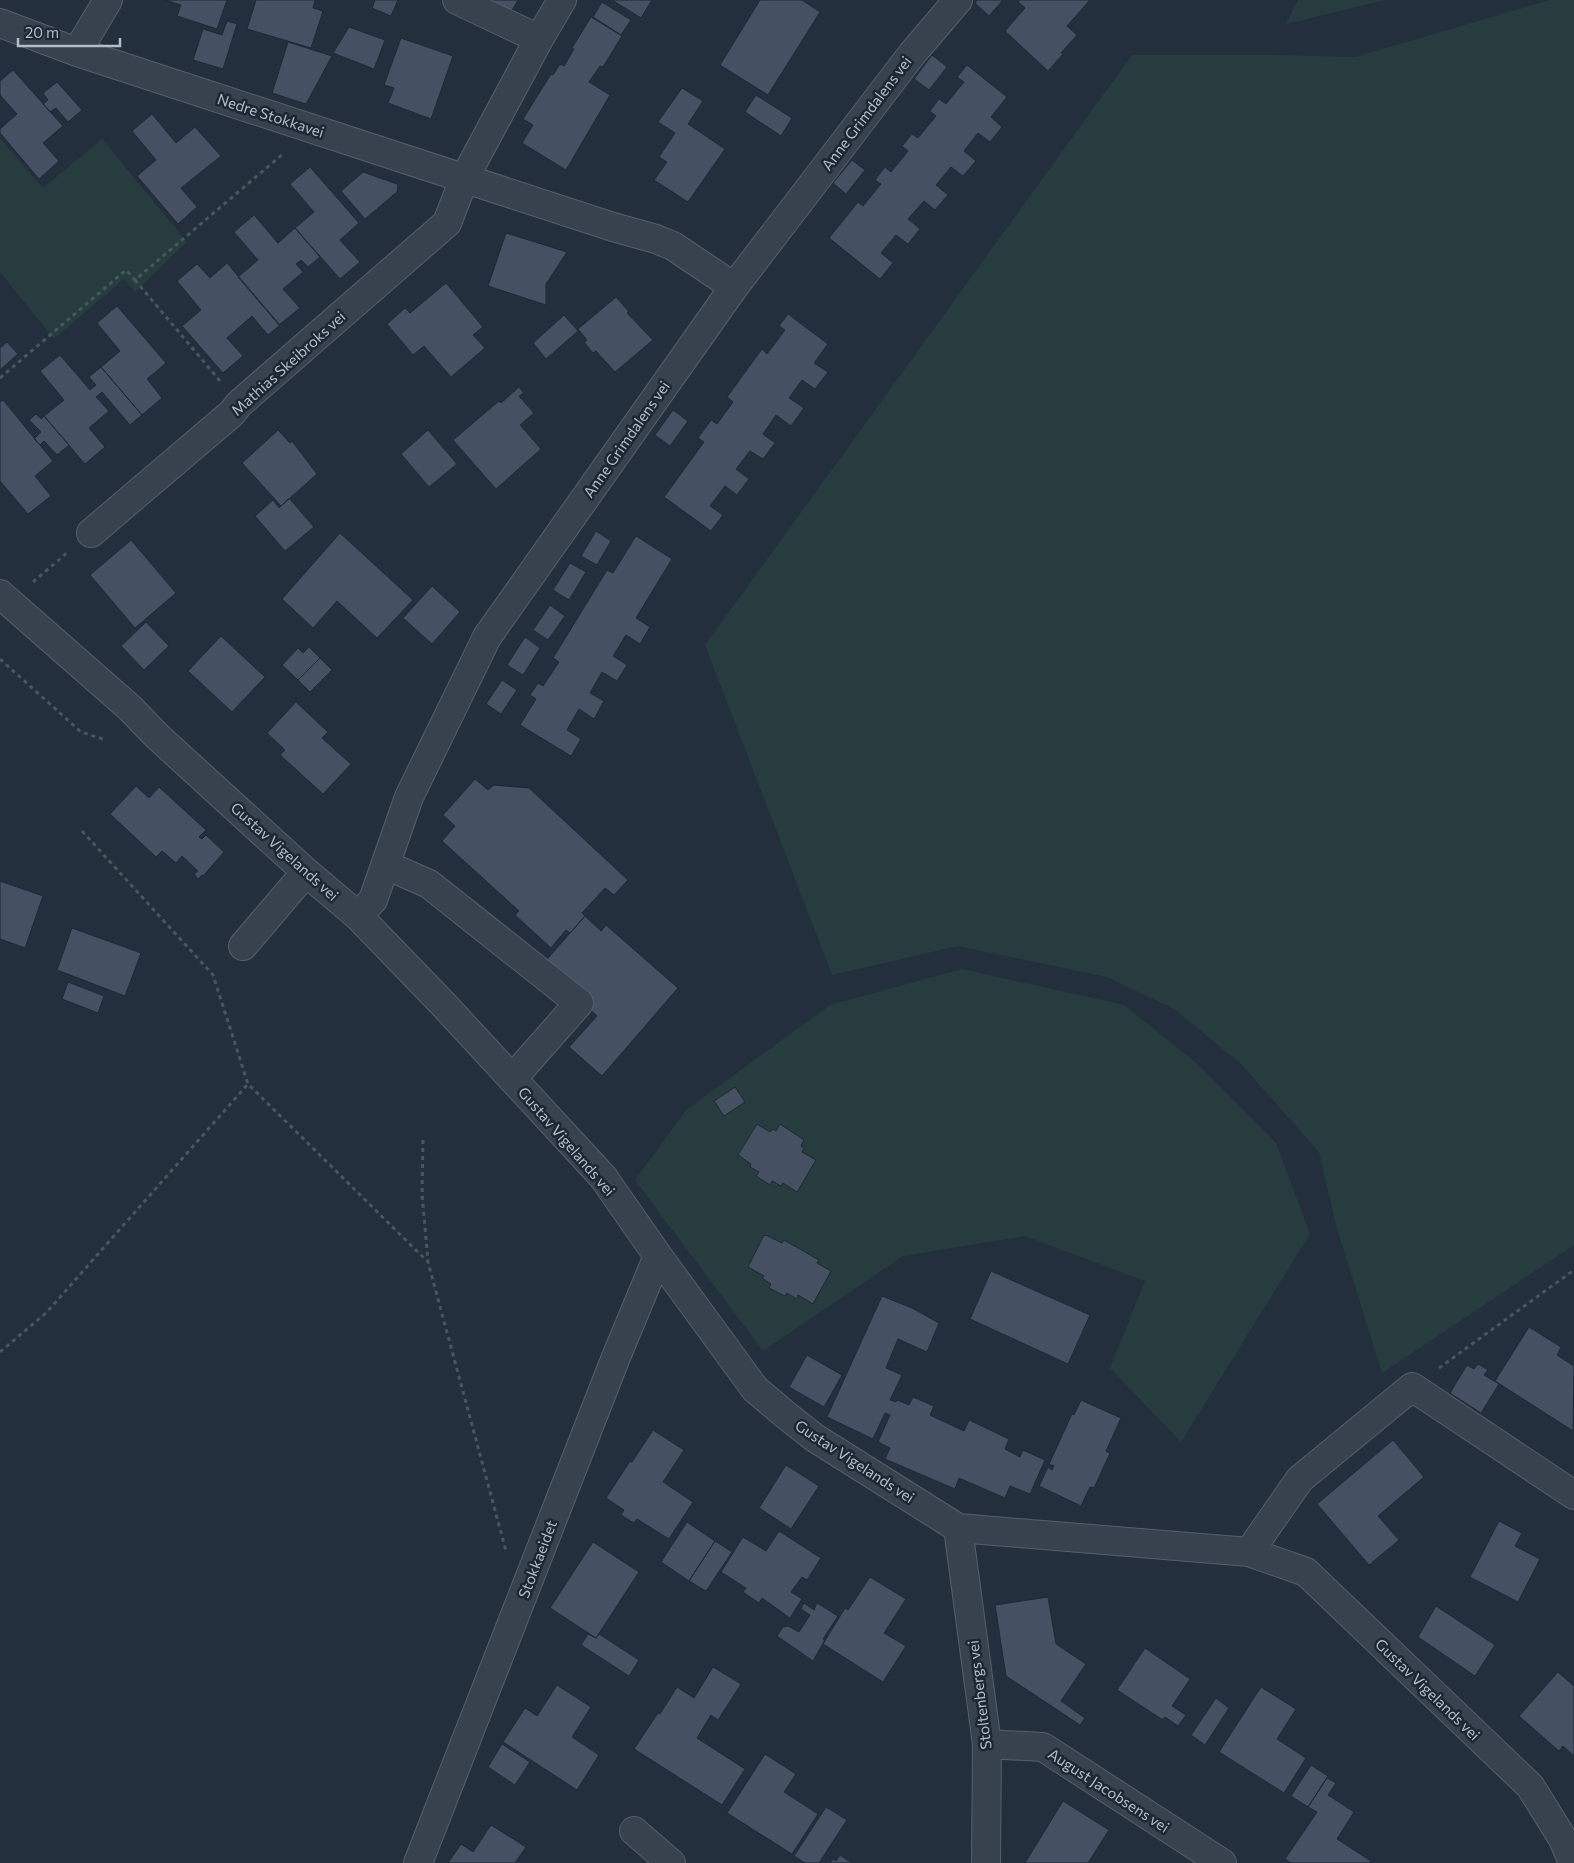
<svg xmlns="http://www.w3.org/2000/svg" width="1574" height="1863" font-family="Commissioner,sans-serif">
<style>
.green{fill:#263c3f}
.building{fill:#455162;stroke:#1f2835}
.lines{fill:none;stroke-linecap:round;stroke-linejoin:round}
.minor-casing{stroke:#565f6c;stroke-width:30}
.path{stroke:#44595c;stroke-width:3;stroke-dasharray:4 4;stroke-linecap:butt}
.minor{stroke:#38414e;stroke-width:28}
.labels{text-anchor:middle;dominant-baseline:central;stroke-width:5;stroke-linejoin:round;paint-order:stroke}
.street-label{font-size:15px;fill:#b4bcc9;stroke:#1d2633}
</style>
<rect width="100%" height="100%" fill="#242f3e"/>
<path class="green" d="M1298 0H1385L1286 24Z
M1550 0H1574V1245L1382 1373 1336 1225 1319 1152 1240 1063 1174 1009 1107 977 958 946 832 975 705 645 1132 55H1275L1355 57Z
M0 138 43 188 102 139 187 242 135 292 124 279 54 339 0 272Z
M962 969 1124 1005 1194 1061 1276 1143 1310 1234 1181 1442 1110 1368 1145 1281 1025 1236 903 1256 763 1351 635 1180 686 1110 830 1005Z"/>
<path class="building" d="M165 0H227L217 29 177 16 181 5Z
M256 0H315L313 8 323 11 311 48 247 29Z
M375 0H398L391 16 372 8Z
M491 0H518L511 12Z
M612 0H652L641 18Z
M760 0H802L820 12 768 95 720 65Z
M977 0H1003L989 16 975 3Z
M1020 0H1090L1067 26 1077 35 1061 53 1063 54 1048 71 1005 31 1025 8 1018 2Z
M602 2 631 20 621 35 593 17Z
M591 17 622 36 603 67 600 66 589 82 610 95 566 170 522 143 533 125 523 119 551 74 553 75 560 64 564 66 574 49 572 48Z
M227 21 237 24 223 69 193 60 203 29 222 35Z
M349 27 385 40 374 69 333 53Z
M401 38 453 56 431 119 388 103 394 88 384 85Z
M288 42 332 56 306 104 272 93Z
M932 55 947 67 929 90 914 79Z
M967 65 1007 97 991 117 1002 127 990 142 978 133 964 151 976 161 963 176 951 167 936 185 948 195 935 210 924 201 908 219 920 229 908 244 896 235 881 253 893 263 880 279 829 238 858 202 863 206 881 184 875 180 885 167 891 172 908 151 902 146 912 134 918 138 936 116 930 111 939 99 946 104 964 82 957 77Z
M13 70 63 126 43 143 59 161 39 179 0 133V129L17 114 0 95V81Z
M57 82 82 110 68 122 56 108 50 112 43 104 48 100 43 93Z
M682 88 703 101 688 124 725 149 688 202 654 180 667 162 659 157 675 133 658 122Z
M756 95 792 118 781 136 745 112Z
M152 114 176 143 195 127 221 156 181 188 197 207 178 224 137 176 156 160 132 131Z
M852 160 865 170 846 194 833 183Z
M310 167 359 223 340 240 360 262 340 279 295 228 314 212 290 184Z
M363 172 397 184 398 186 397 192 365 219 341 191Z
M254 215 278 243 295 228 320 257 308 267 301 260 296 264 303 272 283 289 300 308 279 325 238 277 258 260 234 232Z
M506 233 567 252 546 284V305L488 286Z
M227 263 280 325 268 335 252 316 227 338 243 356 223 373 182 326 201 310 177 281 197 264 210 278Z
M446 283 483 327 473 335 485 348 451 377 424 346 413 355 387 324 405 308 410 313Z
M616 297 629 312 627 313 653 340 615 372 596 351 593 353 584 342 587 340 578 329Z
M117 306 166 363 147 379 162 398 142 415 101 367 120 351 97 323Z
M788 314 828 344 814 363 828 372 815 389 802 380 789 398 804 408 791 426 776 415 763 434 775 443 763 459 750 451 736 469 749 479 737 495 725 486 710 506 723 515 711 531 664 497 704 442 698 438 711 420 717 424 733 402 727 397 762 349 767 354 785 330 779 326Z
M564 315 578 331 546 359 533 343Z
M7 342 18 354 0 370V348Z
M60 355 90 390 96 385 89 377 101 367 142 415 130 425 102 392 96 397 109 411 89 428 105 447 85 464 44 416 64 400 40 371Z
M519 387 524 393 519 396 534 413 520 425 541 449 496 489 453 440 499 401 501 403Z
M3 400 53 461 35 476 51 496 28 514 0 481V402Z
M673 410 688 421 670 446 655 435Z
M36 414 41 419 44 416 69 445 57 455 44 441 40 445 34 439 41 432 29 420Z
M278 430 290 443 292 441 317 474 281 506 242 463Z
M428 430 457 464 429 487 401 454Z
M289 498 314 527 285 551 255 516 273 500 279 508Z
M596 531 611 541 597 565 581 556Z
M340 533 413 600 377 638 337 601 313 628 282 599Z
M636 536 672 559 636 618 650 627 640 644 626 635 613 656 627 665 617 681 602 672 590 693 604 701 594 719 579 709 567 730 581 739 571 756 520 725 536 699 530 695 538 683 543 686 559 662 553 658 607 570 613 573Z
M131 540 176 593 135 628 90 575Z
M570 563 586 572 569 600 553 590Z
M432 586 460 612 432 644 403 618Z
M550 605 565 616 548 640 533 630Z
M146 622 169 646 144 670 121 646Z
M221 636 265 677 232 712 188 671Z
M525 637 540 648 523 675 507 665Z
M309 647 320 658 298 680 282 665 298 648 303 653Z
M320 658 332 670 310 692 298 680Z
M502 680 517 690 501 714 486 704Z
M296 702 328 732 322 738 351 764 323 794 280 755 285 750 267 733Z
M475 779 488 790 494 785 529 788 628 880 614 895 605 888 582 913 585 916 570 933 566 930 551 948 515 915 519 911 442 841 455 826 443 815Z
M136 786 149 798 159 787 206 830 199 837 202 839 206 835 224 852 203 876 202 875 198 879 194 874 198 871 182 856 176 863 162 851 156 857 110 814Z
M0 881 43 896 25 948 0 939Z
M585 916 601 931 606 925 678 988 602 1076 569 1047 597 1016 541 966Z
M72 928 141 953 125 996 57 970Z
M68 982 104 996 98 1013 62 999Z
M735 1087 745 1102 724 1116 714 1101Z
M757 1124 770 1132 773 1129 776 1131 780 1124 804 1140 801 1146 804 1148 802 1152 816 1160 797 1192 783 1183 781 1186 772 1181 770 1185 756 1176 759 1172 750 1167 751 1164 738 1155Z
M764 1235 765 1236 766 1235 782 1243 784 1240 819 1260 817 1263 831 1271 813 1304 798 1295 797 1299 787 1293 785 1296 769 1288 771 1284 762 1278 764 1276 748 1267Z
M991 1271 1090 1315 1068 1364 970 1319Z
M882 1296 912 1308 939 1323 927 1352 898 1339 886 1368 902 1375 890 1400 896 1402 897 1400 909 1405 913 1397 934 1406 930 1415 964 1431 969 1420 1009 1439 1005 1449 1020 1457 1023 1450 1045 1460 1030 1494 1010 1486 1005 1498 959 1478 955 1489 885 1459 890 1448 878 1442 890 1415 885 1413 873 1439 827 1417Z
M1529 1327 1561 1347 1557 1355 1574 1366 1573 1431 1495 1381Z
M807 1355 842 1375 824 1407 789 1387Z
M1478 1364 1488 1370 1484 1375 1499 1384 1481 1413 1450 1393 1467 1365 1474 1369Z
M1081 1400 1121 1418 1106 1451 1110 1453 1094 1488 1090 1487 1081 1506 1039 1486 1048 1467 1052 1470 1054 1466 1049 1464 1072 1414 1074 1415Z
M653 1430 684 1450 663 1482 693 1502 669 1539 637 1519 634 1523 621 1515 624 1510 606 1498 630 1461 632 1462Z
M1393 1440 1424 1477 1378 1516 1399 1540 1369 1565 1317 1504Z
M786 1465 819 1486 791 1529 759 1508Z
M1499 1521 1522 1533 1515 1546 1540 1559 1518 1602 1470 1577Z
M687 1522 715 1541 689 1581 661 1562Z
M779 1531 821 1558 807 1580 802 1577 791 1592 802 1599 790 1618 762 1598 759 1603 743 1592 746 1588 721 1572 743 1537 766 1551Z
M715 1541 732 1552 706 1591 689 1581Z
M593 1542 639 1572 596 1638 550 1608Z
M870 1577 906 1599 884 1633 906 1646 883 1682 823 1644 845 1608 848 1610Z
M1048 1597 1056 1644 1086 1664 1061 1701 1085 1718 1080 1725 1006 1676 995 1605Z
M804 1603 814 1610 817 1603 838 1616 823 1639 825 1640 813 1661 777 1636 783 1627 788 1626 799 1632 810 1615 801 1609Z
M1436 1606 1495 1645 1475 1676 1418 1637Z
M588 1634 596 1638 599 1634 639 1660 629 1676 581 1645Z
M1145 1648 1190 1679 1172 1706 1186 1715 1178 1726 1165 1717 1163 1720 1117 1690Z
M713 1667 741 1684 718 1720 711 1715 697 1738 745 1769 722 1805 634 1749 658 1713 660 1714 677 1687 694 1698Z
M1558 1672 1574 1686V1756L1563 1746 1559 1751 1519 1716Z
M557 1685 591 1707 572 1737 599 1755 577 1790 503 1742 525 1708 537 1716Z
M1261 1687 1296 1709 1277 1739 1306 1758 1284 1793 1219 1752Z
M1216 1698 1229 1708 1205 1745 1191 1735Z
M502 1744 530 1762 515 1785 488 1767Z
M765 1754 796 1774 784 1792 818 1814 792 1854 727 1813Z
M1311 1765 1328 1776 1308 1807 1291 1796Z
M1327 1778 1336 1783 1328 1795 1354 1812 1337 1839 1371 1861 1370 1863H1291L1285 1859 1317 1812 1308 1807Z
M1063 1801 1109 1830 1088 1863H1025Z
M826 1807 847 1820 819 1863H805L794 1856Z
M491 1825 526 1847 515 1863H448L461 1844 473 1852Z
M840 1855 852 1863H830L833 1859 836 1861Z"/>
<g class="lines">
<defs>
<path id="minor" d="M457 0 539 39
M0 23 77 52 613 227 656 239 673 246 734 287
M77 52 108 0
M91 533 232 413 239 404 447 223 464 179 539 39 562 0
M0 594 130 708 157 736 306 872 358 916 445 1006 603 1177 658 1256 755 1389 787 1416 815 1438 958 1528 1249 1552 1306 1572 1530 1786 1563 1839 1573 1863
M386 865 429 884 579 1003 512 1079
M358 916 373 900 409 797 487 637 734 287 912 54 958 0
M243 946 306 872
M958 1528 987 1744 986 1863
M1249 1552 1300 1479 1412 1387 1574 1495
M987 1744 1043 1747 1222 1863
M634 1831 671 1863
M418 1863 616 1357 658 1256"/>
</defs>
<use href="#minor" class="minor-casing"/>
<path class="path" d="M135 280 220 381
M0 378 126 270 135 280 284 153
M33 582 68 552
M0 659 81 732 106 740
M82 831 213 975 248 1084 428 1262 506 1551
M423 1140 422 1194 428 1261
M0 1352 46 1313 248 1084
M1439 1368 1574 1270"/>
<use href="#minor" class="minor"/>
</g>
<g class="labels">
<g class="street-label">
<text transform="translate(866 113) rotate(-53)">Anne Grimdalens vei</text>
<text transform="translate(271 115) rotate(18)">Nedre Stokkavei</text>
<text transform="translate(288 363) rotate(-42)">Mathias Skeibroks vei</text>
<text transform="translate(626 439) rotate(-55)">Anne Grimdalens vei</text>
<text transform="translate(285 851) rotate(42)">Gustav Vigelands vei</text>
<text transform="translate(567 1141) rotate(49)">Gustav Vigelands vei</text>
<text transform="translate(855 1461) rotate(33)">Gustav Vigelands vei</text>
<text transform="translate(537 1559) rotate(-69)">Stokkaeidet</text>
<text transform="translate(1428 1689) rotate(44)">Gustav Vigelands vei</text>
<text transform="translate(979 1695) rotate(-97)">Stoltenbergs vei</text>
<text transform="translate(1109 1790) rotate(33)">August Jacobsens vei</text>
</g>
</g>
<path d="M18 38v8h102v-8" fill="none" stroke="#b4bcc9" stroke-width="2.5"/>
<text x="25" y="38" font-size="15" fill="#b4bcc9" stroke="#1d2633" stroke-width="4" paint-order="stroke">20 m</text>
</svg>
